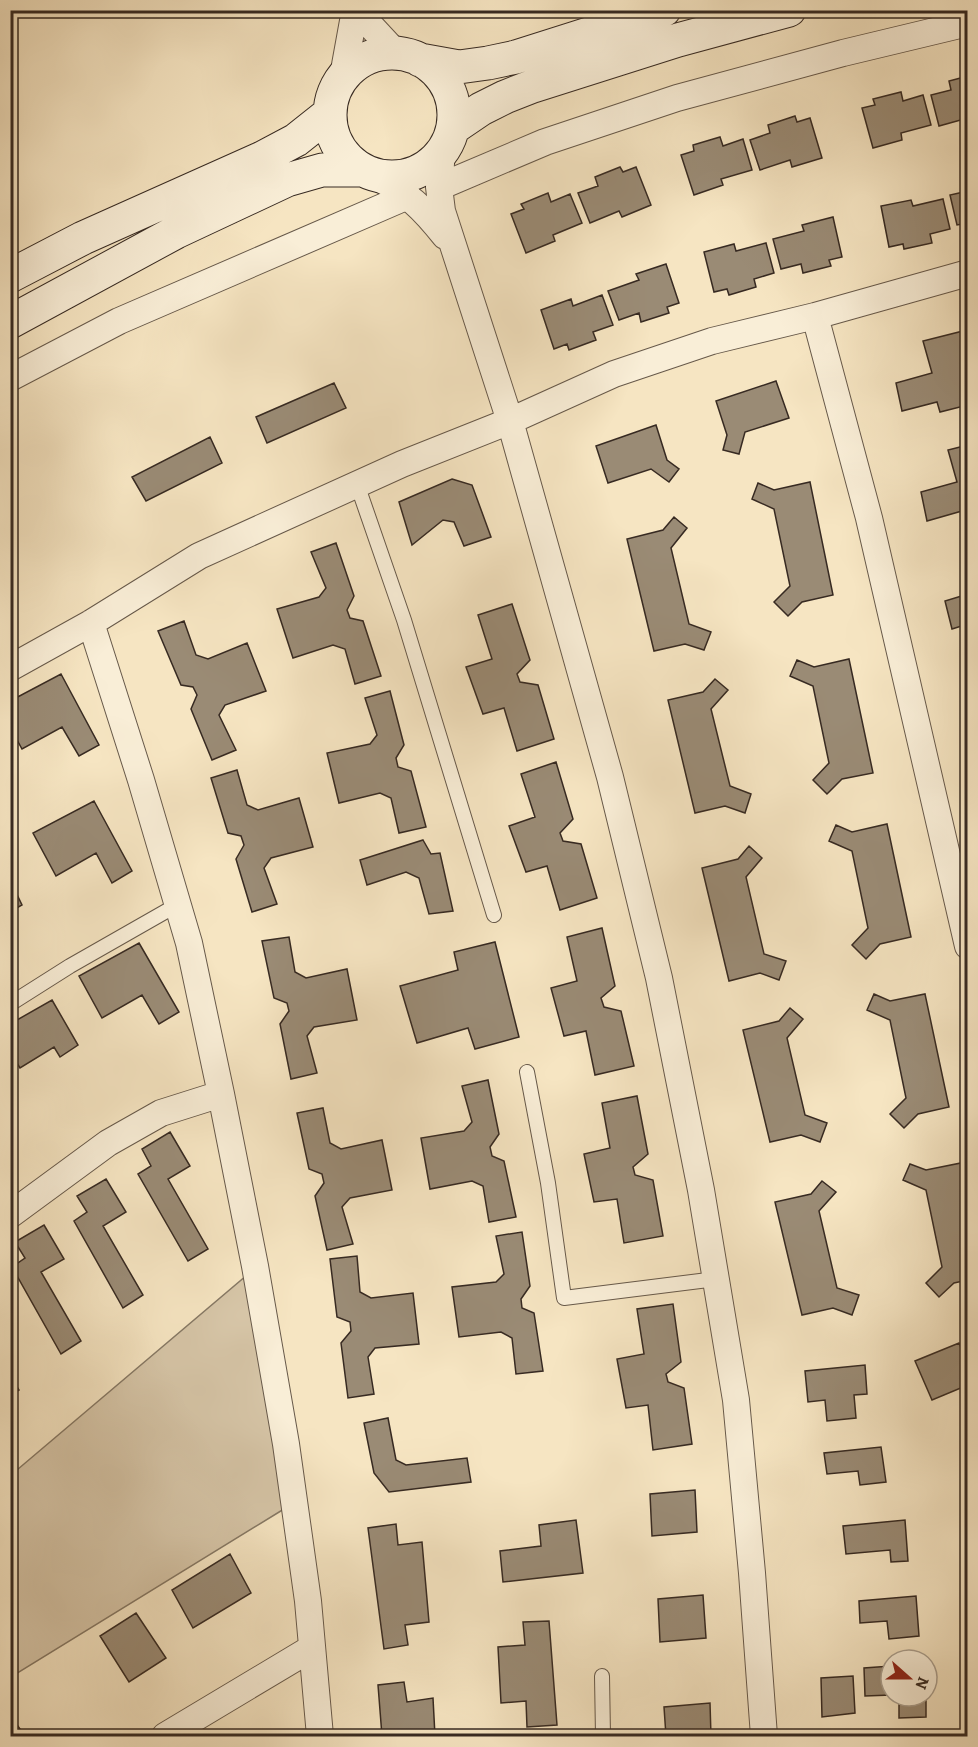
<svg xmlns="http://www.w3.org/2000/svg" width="978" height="1747" font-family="Alegreya,serif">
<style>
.green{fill:#d6c5a7;stroke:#867864;stroke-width:1.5}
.building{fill:#9a8b75;stroke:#372a22;stroke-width:1.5}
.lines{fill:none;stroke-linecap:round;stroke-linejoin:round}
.lane-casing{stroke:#67594a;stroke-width:16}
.street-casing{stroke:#67594a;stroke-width:28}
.secondary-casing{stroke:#372a22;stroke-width:35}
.lane{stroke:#f9eed7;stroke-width:14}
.street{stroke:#f9eed7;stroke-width:26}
.secondary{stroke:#f9eed7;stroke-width:33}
</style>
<rect width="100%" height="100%" fill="#f6e5c2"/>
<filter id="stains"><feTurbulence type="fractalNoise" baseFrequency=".00333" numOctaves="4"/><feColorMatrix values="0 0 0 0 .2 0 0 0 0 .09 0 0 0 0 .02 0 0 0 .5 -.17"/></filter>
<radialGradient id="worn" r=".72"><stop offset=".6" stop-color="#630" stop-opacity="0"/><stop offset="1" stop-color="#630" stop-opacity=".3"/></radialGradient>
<path class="green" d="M253 1270 284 1509 11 1677V1475Z"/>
<path class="building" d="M968 76V118L939 126 931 95 951 90 949 81Z
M901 92 903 101 923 95 931 125 901 133 902 140 873 148 862 108 875 105 873 99Z
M795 116 797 122 810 118 822 158 792 167 790 160 760 170 750 140 770 133 768 125Z
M720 137 723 146 743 139 752 170 721 179 723 185 694 195 681 155 694 151 693 145Z
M620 167 623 172 636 167 651 205 622 217 619 211 590 223 578 193 598 186 595 177Z
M968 191V223L957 225 950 195Z
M548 193 551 202 570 194 582 223 553 235 555 241 526 253 511 214 524 209 521 204Z
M943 199 950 229 930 234 932 243 904 249 903 244 889 247 881 206 911 200 913 206Z
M833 217 842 257 829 260 831 266 803 273 801 264 781 269 773 239 804 231 802 225Z
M766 243 774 273 754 279 756 287 729 295 727 289 714 292 704 252 734 244 736 251Z
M666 264 679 303 667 307 669 313 641 322 639 313 619 320 608 291 639 280 636 274Z
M602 295 613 325 593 332 596 340 569 350 567 344 554 349 541 310 571 299 573 306Z
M963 331 968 349V405L940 412 937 402 902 411 896 383 932 373 923 341Z
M776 381 789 418 745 432 739 454 723 450 727 435 716 401Z
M334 383 346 408 267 443 256 417Z
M656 425 667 460 679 469 669 482 651 469 608 483 596 446Z
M210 437 222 463 146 501 132 477Z
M968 445V520L965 521 962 511 927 521 921 492 957 482 948 450Z
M452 479 472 485 491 537 464 546 454 522 443 520 412 545 399 502Z
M810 482 833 595 802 602 788 616 774 602 790 586 774 509 752 499 758 483 774 490Z
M674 517 687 528 671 548 689 624 711 632 704 650 685 644 654 651 627 539 663 530Z
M336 543 354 596 347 610 350 618 363 621 381 676 355 684 345 649 333 645 293 658 277 609 319 597 326 588 311 552Z
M968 594V624L952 629 945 601Z
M512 604 530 660 517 674 520 682 538 685 554 739 517 751 504 708 483 714 466 667 492 659 478 615Z
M184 621 196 655 208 659 247 643 266 691 225 705 219 715 236 750 212 760 191 709 197 695 193 687 181 685 158 631Z
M849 659 873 773 842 779 827 794 813 780 829 763 813 686 790 676 797 660 814 667Z
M61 674 99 745 79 756 62 727 22 749 10 727V701Z
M715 679 728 690 711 709 730 786 751 794 745 813 725 806 695 813 668 700 703 692Z
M390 691 404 745 396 758 398 767 411 771 426 827 399 833 391 798 380 793 339 803 327 753 370 744 377 735 365 698Z
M556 762 573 819 560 833 563 841 581 844 597 898 560 910 547 866 526 872 509 826 535 817 521 774Z
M237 770 247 805 258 810 299 798 313 847 271 858 264 868 277 904 252 912 236 859 244 845 241 836 228 833 211 778Z
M94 801 132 871 112 883 96 853 56 876 33 833Z
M887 824 911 937 880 944 866 959 852 945 868 928 852 851 829 841 836 825 852 832Z
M423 840 431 854 440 853 453 911 429 914 419 878 406 872 367 885 360 860Z
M749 846 762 858 746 877 764 954 786 961 779 980 760 973 729 981 702 868 738 859Z
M10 880 22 905 10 912Z
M602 928 615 986 601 998 604 1007 621 1011 634 1066 595 1075 586 1031 564 1036 551 988 577 981 567 937Z
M289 937 295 972 306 978 347 969 357 1020 314 1027 307 1036 317 1073 291 1079 280 1024 289 1011 287 1003 274 998 262 941Z
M495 942 519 1037 475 1049 468 1028 417 1043 400 986 458 970 454 952Z
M139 943 179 1012 159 1024 142 995 102 1018 79 976Z
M874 994 890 1001 925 994 949 1107 918 1114 904 1128 890 1114 906 1098 890 1020 867 1010Z
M52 1000 78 1045 60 1057 54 1047 20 1068 10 1052V1024Z
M790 1008 803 1019 787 1038 805 1115 827 1123 820 1142 801 1135 770 1142 743 1030 779 1021Z
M488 1080 499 1134 490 1147 492 1156 504 1161 516 1217 489 1222 483 1186 472 1181 430 1189 421 1138 464 1131 472 1122 462 1086Z
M637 1096 648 1154 633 1167 635 1175 653 1180 663 1236 624 1243 617 1199 594 1202 584 1154 610 1148 602 1103Z
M323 1108 330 1143 341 1149 382 1140 392 1190 350 1198 342 1207 353 1244 327 1250 315 1196 324 1183 322 1174 309 1169 297 1113Z
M170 1132 190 1166 168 1179 208 1249 188 1261 138 1174 151 1166 142 1149Z
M961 1163 968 1192V1280L954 1283 939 1297 926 1283 942 1267 926 1190 903 1180 910 1164 926 1170Z
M106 1179 126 1212 103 1226 143 1295 123 1308 74 1221 87 1212 77 1196Z
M822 1181 836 1192 819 1211 837 1288 859 1295 852 1315 833 1308 802 1315 775 1202 811 1194Z
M44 1225 64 1259 41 1272 81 1341 61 1354 12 1267 25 1258 15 1242Z
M522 1232 530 1286 521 1299 522 1308 534 1313 543 1371 516 1374 512 1338 501 1332 459 1337 452 1287 496 1282 504 1274 496 1236Z
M357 1256 360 1292 371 1298 413 1293 419 1344 375 1348 368 1357 374 1394 348 1398 341 1343 351 1331 350 1322 337 1317 330 1259Z
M673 1304 681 1362 666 1374 668 1382 684 1388 692 1444 653 1450 648 1405 626 1408 617 1359 644 1354 637 1309Z
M959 1343 968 1363V1385L932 1400 915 1361Z
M865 1365 867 1394 854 1395 856 1418 827 1421 825 1400 808 1402 805 1371Z
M10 1375 19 1390 10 1396Z
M388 1418 396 1460 406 1465 467 1458 471 1482 389 1492 374 1473 364 1423Z
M881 1447 886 1482 860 1485 858 1471 827 1474 824 1453Z
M695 1490 697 1532 652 1536 650 1494Z
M576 1520 583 1573 503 1582 500 1551 541 1546 539 1525Z
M905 1520 908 1561 891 1562 890 1550 846 1554 843 1526Z
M396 1524 398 1545 422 1542 429 1622 405 1625 408 1645 384 1649 368 1528Z
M230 1554 251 1593 193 1628 172 1590Z
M703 1595 706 1638 660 1642 658 1599Z
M916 1596 919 1636 889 1639 887 1621 860 1623 859 1601Z
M136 1613 166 1658 129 1682 100 1636Z
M549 1621 557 1725 527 1727 526 1701 501 1703 498 1647 525 1645 523 1622Z
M891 1666V1695L865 1696 864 1668Z
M853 1676 855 1713 822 1717 821 1678Z
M404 1682 407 1702 433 1698 435 1736H382L378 1685Z
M899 1696H926V1717L899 1718Z
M710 1703 711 1736H666L664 1707Z
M10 1715 25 1736H10Z"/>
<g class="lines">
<defs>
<path id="lane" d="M357 484 404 620 494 915
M10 1004 70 966 177 905
M527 1072 548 1183 564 1298 716 1279
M602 1676 603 1736"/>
<path id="street" d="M356 10 395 52
M343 76 355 10
M442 152 439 187 442 211 510 421 610 777 659 978 701 1190 736 1400 752 1573 764 1736
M377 177C409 195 422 207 445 236
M439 187 545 142 677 98 843 53 968 23
M815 316 869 518 968 946
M10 378 119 321 408 196
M91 623 141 780 189 943 221 1094 255 1266 286 1444 308 1601 320 1736
M10 668 91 623 199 556 402 464 510 421 614 374 712 341 815 316 968 273
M10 1215 108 1143 161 1113 221 1094
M165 1736 312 1648"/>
<path id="secondary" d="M330 115a62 62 0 1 1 124 0a62 62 0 1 1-124 0Z
M420 60 459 67 488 63 516 57 664 10
M453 128 481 109 505 97 533 86 678 40 789 10
M10 276 83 238 262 158 296 140 330 113
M10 322 176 232 287 180 322 170H363"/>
</defs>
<use href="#lane" class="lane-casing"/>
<use href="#street" class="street-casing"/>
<use href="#secondary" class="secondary-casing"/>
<use href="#lane" class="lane"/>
<use href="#street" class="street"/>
<use href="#secondary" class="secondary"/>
</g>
<rect width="978" height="1747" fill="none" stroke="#f6e5c2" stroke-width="36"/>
<rect x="12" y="12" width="954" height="1723" fill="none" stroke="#372a22" stroke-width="3"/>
<rect x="18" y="18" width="942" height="1711" fill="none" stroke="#372a22" stroke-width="1.5"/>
<g transform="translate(909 1678) rotate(111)"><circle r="28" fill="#f9eed7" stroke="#aba08f" stroke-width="1.5"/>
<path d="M0-4.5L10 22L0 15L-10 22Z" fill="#8f2418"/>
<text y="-9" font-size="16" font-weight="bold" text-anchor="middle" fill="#372a22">N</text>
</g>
<rect width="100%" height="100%" filter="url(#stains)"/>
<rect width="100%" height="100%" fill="url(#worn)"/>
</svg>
